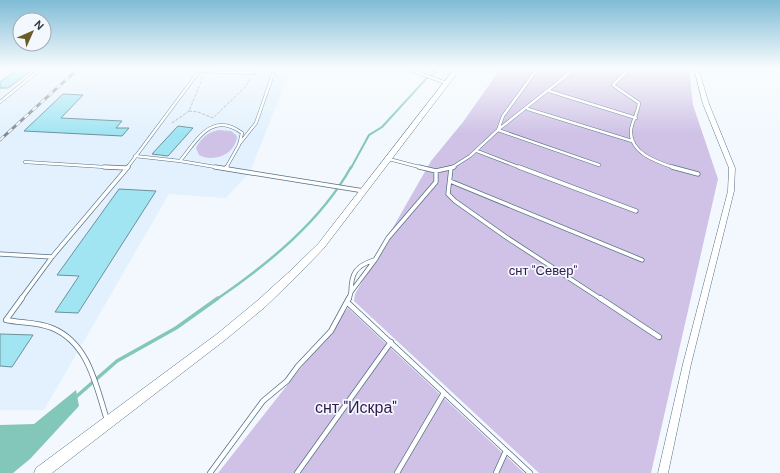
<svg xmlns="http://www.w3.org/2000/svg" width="780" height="473" font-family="'DM Sans',sans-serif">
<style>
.built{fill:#e2f1fd}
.green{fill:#cfc2e6}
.water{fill:#83c7bb}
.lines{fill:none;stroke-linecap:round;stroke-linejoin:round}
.stream-far2{stroke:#83c7bb;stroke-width:2}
.stream-far1{stroke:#83c7bb;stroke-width:2.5}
.stream{stroke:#83c7bb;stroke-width:3.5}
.building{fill:#a1e5f3;stroke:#6b929a}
.service-far2-casing{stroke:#567185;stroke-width:3.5}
.service-far1-casing{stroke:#567185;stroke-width:5}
.service-casing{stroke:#567185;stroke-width:6}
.minor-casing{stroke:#567185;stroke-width:1}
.tertiary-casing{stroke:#567185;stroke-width:1}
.path{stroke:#a7b0b6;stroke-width:1;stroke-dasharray:3 1.5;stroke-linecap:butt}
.service-far2{stroke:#fff;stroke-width:2.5}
.service-far1{stroke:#fff;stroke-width:3.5}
.service{stroke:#fff;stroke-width:4.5}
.minor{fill:#fff;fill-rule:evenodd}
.tertiary{fill:#fff;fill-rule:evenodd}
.rail-casing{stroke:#818a92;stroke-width:3}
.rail{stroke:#f2f8fd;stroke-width:2;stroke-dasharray:5.5;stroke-linecap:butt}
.labels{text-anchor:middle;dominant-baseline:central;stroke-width:3.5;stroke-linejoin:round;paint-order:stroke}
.park-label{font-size:13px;fill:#331851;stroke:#f2f8fd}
.near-park-label{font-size:16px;fill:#331851;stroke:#f2f8fd}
</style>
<rect width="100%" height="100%" fill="#f2f8fd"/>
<path class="built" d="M0 68H291L250 172 226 198 169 194 44 410H0Z"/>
<path class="green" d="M501 68H689L693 105 718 179 651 473H539L354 301 355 294 431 161 463 122Z
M219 130 231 131 237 136C236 154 214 163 199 155L196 148C201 138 208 132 219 130Z
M348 308 524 473H218Z"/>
<path class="water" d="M76 390 79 406 30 459 13 473H0V425L34 424Z"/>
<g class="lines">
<path class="stream-far2" d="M351 168 369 135 382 127 426 79 436 72 424 68"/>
<path class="stream-far1" d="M217 299C268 264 321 221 351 167"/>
<path class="stream" d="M77 396 117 361 176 328 218 298"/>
</g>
<path class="building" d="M20 68H35L8 88H0V82Z
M63 94 83 95 61 118 122 121 116 128H129L122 136 24 131Z
M178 126 193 128 168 156 152 154Z
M119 189 156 191 78 313 55 312 79 276 57 275Z
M0 334 33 335 12 367 0 366Z"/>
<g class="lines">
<defs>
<path id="service-far2" d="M405 68 446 83
M538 68 503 116 498 130 599 165
M630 68 613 85 639 103C638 113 632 121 631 130 629 153 657 162 675 168
M198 71 254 73 257 68
M549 91 636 118
M0 102 42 68
M528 109 632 141
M240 143 256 123 273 74
M477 151 521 168
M135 156 180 161
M389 159 423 168
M25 162 121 168
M127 168 197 74 198 68
M221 168 180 161C198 139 212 111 242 133L239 145 226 168
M451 168 470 156 499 129 576 68"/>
<path id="service-far1" d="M104 167 127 168
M215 167 364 191
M419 167 436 171 454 167
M519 167 636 211
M672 167 698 174
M226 168 227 167
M451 168 448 194 455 201 506 237 601 299
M450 181 642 260
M0 254 52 257
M351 292C351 273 356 266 374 260
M21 299 52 257 128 167
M349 299 351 292 375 260 388 238 436 182V171"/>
<path id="service" d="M22 298 6 320C21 323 38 322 52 328 89 343 96 386 107 420
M600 298 659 337
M348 303 530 473
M210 473 263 401 287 381 298 366 331 331 349 298
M297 473 391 342
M397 473 444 393
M496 473 506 451"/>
<path id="minor" d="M694 68H698L709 104 735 168 734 191 691 364 668 473H658L683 364 728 191 729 168 703 104Z"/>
<path id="tertiary" d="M455 68H461L324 248 295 278 265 307 225 340 52 473H34L36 468 217 334 257 301 289 272 318 244Z"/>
</defs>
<use href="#service-far2" class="service-far2-casing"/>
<use href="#service-far1" class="service-far1-casing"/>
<use href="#service" class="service-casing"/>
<use href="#minor" class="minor-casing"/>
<use href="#tertiary" class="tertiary-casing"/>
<path class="path" d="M189 111 198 112 213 118 246 86 250 79
M172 123 189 111 203 77"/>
<use href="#service-far2" class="service-far2"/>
<use href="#service-far1" class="service-far1"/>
<use href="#service" class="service"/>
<use href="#minor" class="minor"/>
<use href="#tertiary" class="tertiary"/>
<defs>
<path id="rail" d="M0 140 79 68"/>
</defs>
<use href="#rail" class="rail-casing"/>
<use href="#rail" class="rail"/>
</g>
<linearGradient id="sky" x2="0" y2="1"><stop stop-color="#7fbcd6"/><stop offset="0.51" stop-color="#f9fcfe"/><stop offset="1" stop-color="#f9fcfe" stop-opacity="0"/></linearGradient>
<rect width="780" height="134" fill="url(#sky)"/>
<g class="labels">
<g class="park-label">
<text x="543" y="270">снт "Север"</text>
</g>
<g class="near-park-label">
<text x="356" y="407">снт "Искра"</text>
</g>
</g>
<g transform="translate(32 32) rotate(45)"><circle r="19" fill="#f2f8fd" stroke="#a4acb3"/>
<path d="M0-3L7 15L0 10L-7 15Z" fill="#6a5c29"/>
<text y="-6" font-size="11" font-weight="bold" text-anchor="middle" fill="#2f3b44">N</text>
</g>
</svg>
